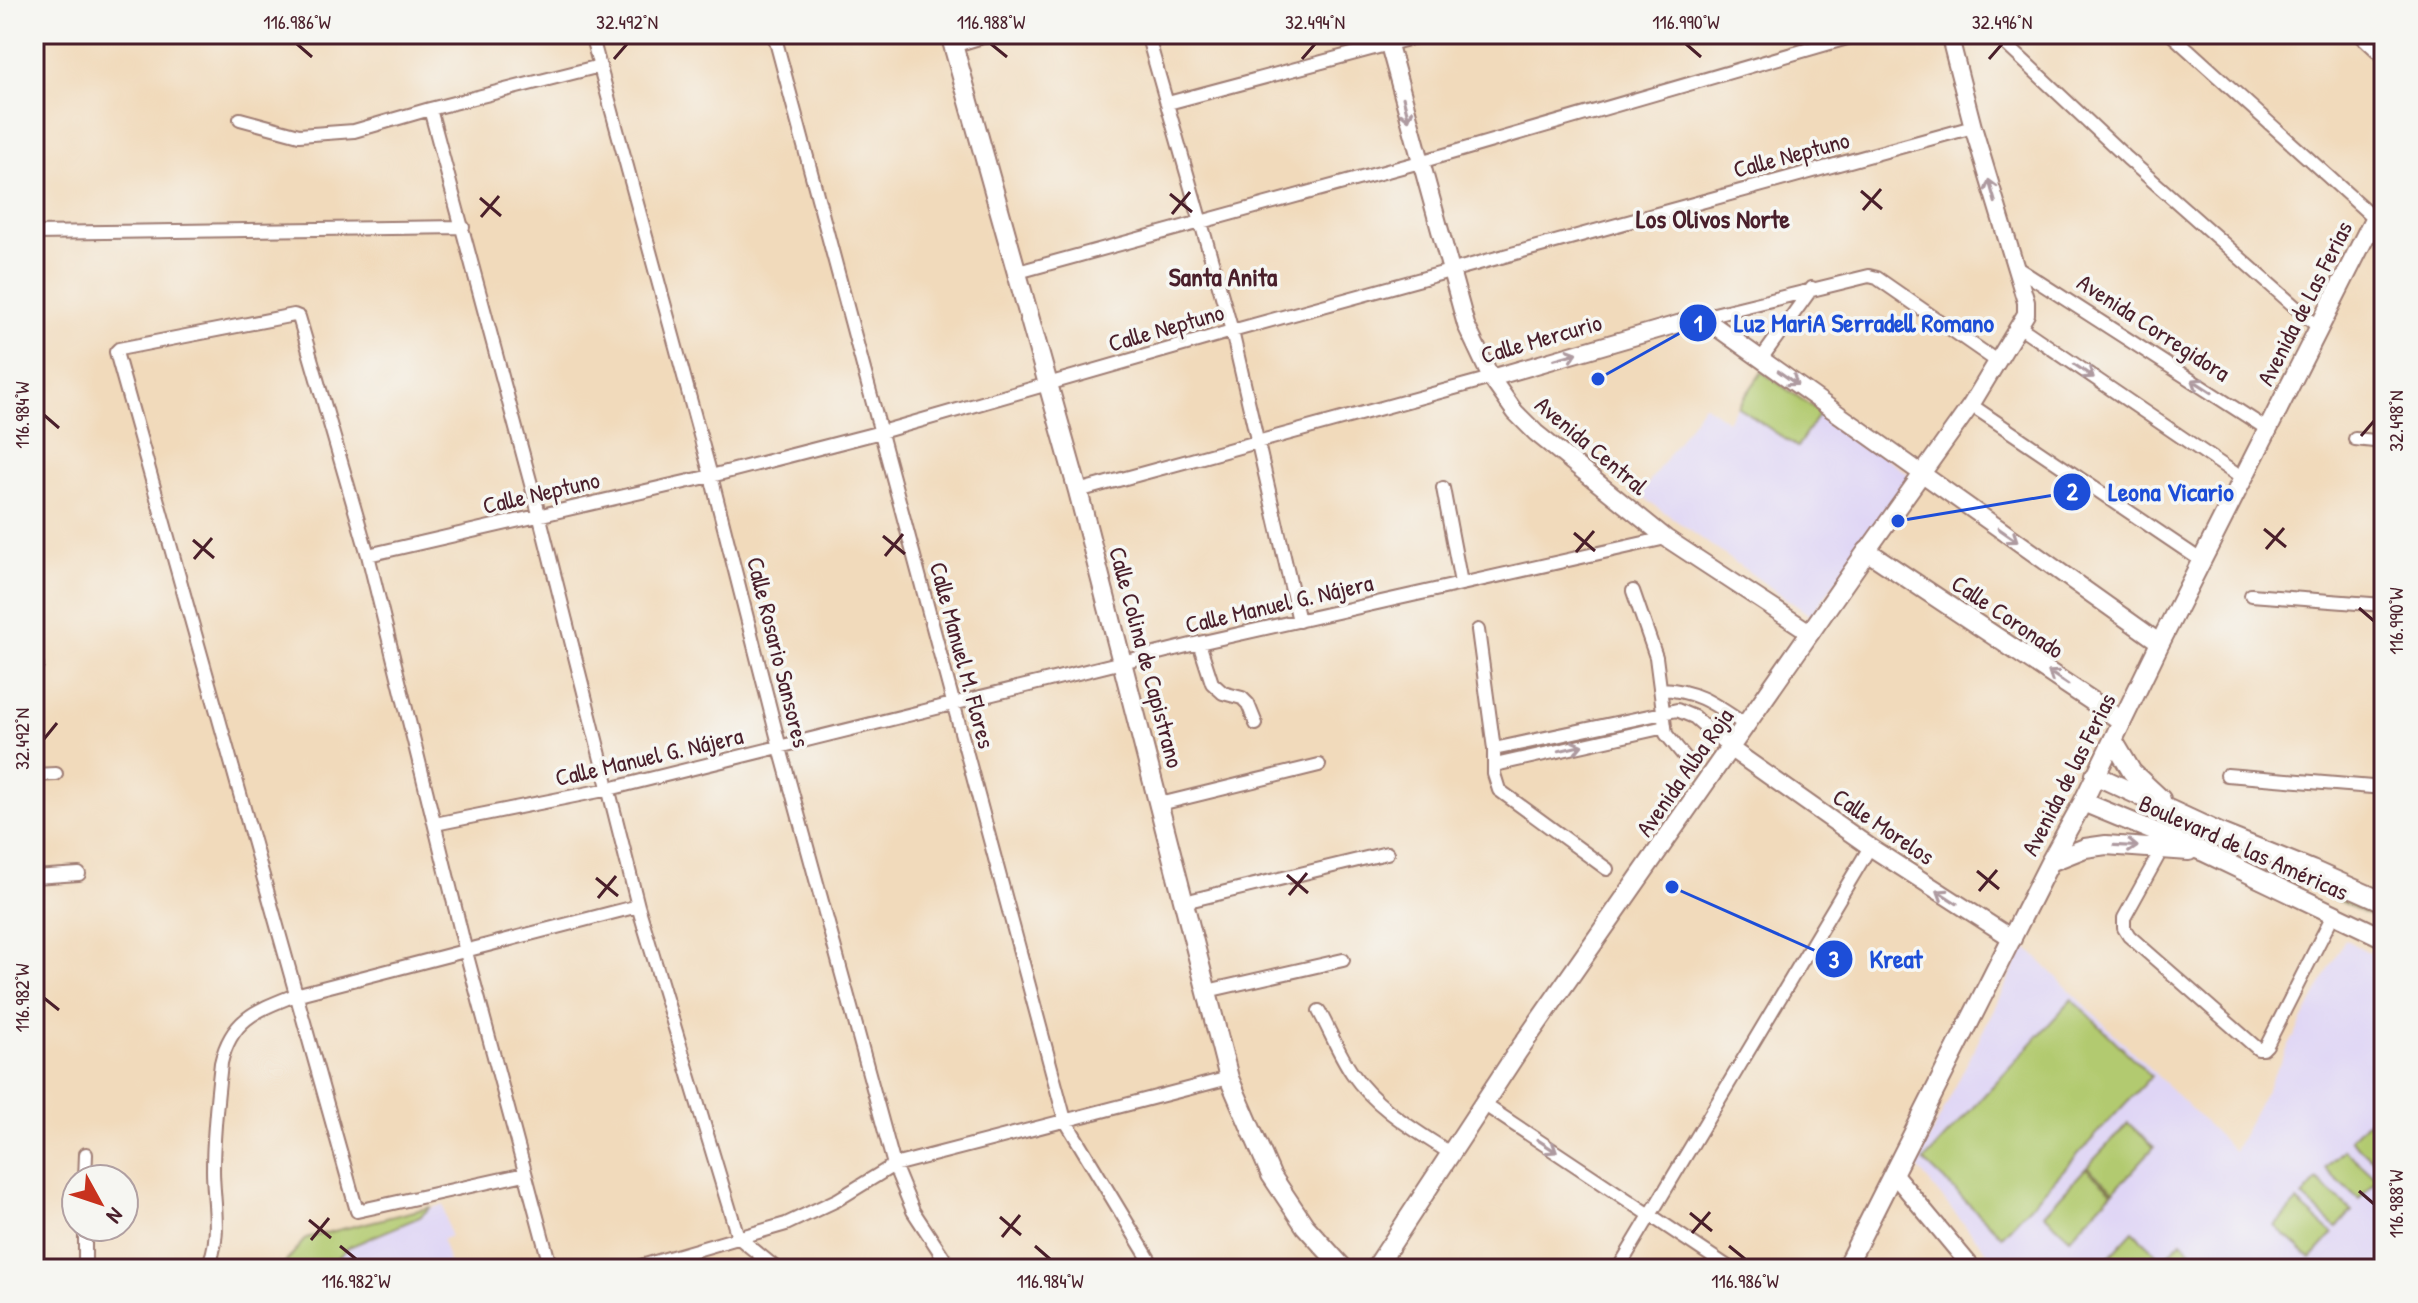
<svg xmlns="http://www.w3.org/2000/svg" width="2418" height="1303" font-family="'Patrick Hand',sans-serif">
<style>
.built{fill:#dfd5f5}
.green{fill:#b2ca70;stroke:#7e744e;stroke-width:2}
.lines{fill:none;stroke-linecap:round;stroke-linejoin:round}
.minor-casing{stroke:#9e7c73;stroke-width:16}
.tertiary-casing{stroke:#9e7c73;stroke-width:20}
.secondary-casing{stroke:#9e7c73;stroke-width:22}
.minor{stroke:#fff;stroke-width:12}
.tertiary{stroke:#fff;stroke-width:16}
.secondary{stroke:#fff;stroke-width:18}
.oneway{stroke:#ae9aa0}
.ticks{fill:none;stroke:#4a1f2b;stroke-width:3}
.labels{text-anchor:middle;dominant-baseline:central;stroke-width:7;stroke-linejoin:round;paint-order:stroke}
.street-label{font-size:24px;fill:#4a1f2b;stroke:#f6f6f2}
.neighbourhood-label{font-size:26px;font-weight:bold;fill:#4a1f2b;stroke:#f6f6f2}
.leader{fill:none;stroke:#1d4ed8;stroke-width:3}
.callout-dot{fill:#1d4ed8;stroke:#f6f6f2;stroke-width:3}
.mark-label{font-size:24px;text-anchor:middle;font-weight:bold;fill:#fff}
.callout-label{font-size:26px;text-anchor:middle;font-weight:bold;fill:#1d4ed8;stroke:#f6f6f2;stroke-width:7;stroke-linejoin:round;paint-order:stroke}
.neatline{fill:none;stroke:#4a1f2b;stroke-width:3}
.ticks-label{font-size:20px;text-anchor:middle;fill:#4a1f2b}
</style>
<rect width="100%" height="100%" fill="#f6f6f2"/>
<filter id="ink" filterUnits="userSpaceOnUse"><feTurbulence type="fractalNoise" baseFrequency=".0125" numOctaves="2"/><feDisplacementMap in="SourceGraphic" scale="16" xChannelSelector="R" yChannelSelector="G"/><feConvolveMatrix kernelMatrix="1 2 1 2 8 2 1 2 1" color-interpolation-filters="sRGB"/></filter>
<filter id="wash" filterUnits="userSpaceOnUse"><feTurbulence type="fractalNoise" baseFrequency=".006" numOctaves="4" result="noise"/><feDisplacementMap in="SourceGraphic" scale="32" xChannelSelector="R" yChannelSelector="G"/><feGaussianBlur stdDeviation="1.8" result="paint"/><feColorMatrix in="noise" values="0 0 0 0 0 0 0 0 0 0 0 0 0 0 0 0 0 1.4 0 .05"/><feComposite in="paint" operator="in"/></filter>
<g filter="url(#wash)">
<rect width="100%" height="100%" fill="#f1dabb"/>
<path class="built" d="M1762 372 1910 475 1811 616 1640 495 1704 404 1727 421Z
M2345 939 2384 961V1269H2001L1916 1166 2025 946 2234 1151Z
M443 1205 450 1236 442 1240 451 1269H280L306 1238Z"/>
<path class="green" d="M1762 372 1820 412 1797 447 1738 407Z
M2220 842 2384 913V923Z
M2072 999 2151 1076 2002 1236 1924 1161Z
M2367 1121 2384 1137V1171L2350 1139Z
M2128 1123 2154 1147 2114 1191 2087 1167Z
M2344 1149 2377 1179 2359 1199 2325 1169Z
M2086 1168 2112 1192 2070 1238 2044 1214Z
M2317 1180 2352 1211 2337 1228 2302 1197Z
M2297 1202 2333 1234 2311 1258 2275 1226Z
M431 1207 420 1217 349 1247 326 1269H280L306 1238Z
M2133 1231 2173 1269H2118L2107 1259Z
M2181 1241 2211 1269H2177L2165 1258Z"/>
</g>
<g filter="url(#ink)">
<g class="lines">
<defs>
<path id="minor" d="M591 34 711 476 780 748 894 1165 913 1211 951 1269
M774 34 1065 1120 1155 1269
M1147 34 1232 331 1299 621
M1995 34 2127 158 2318 327
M2171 34 2374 218
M2359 34 2384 57
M953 46 992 34
M600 66 430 109 539 514 638 906 738 1237 777 1269
M1168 103 1427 34
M240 119 299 135 354 131 430 109
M34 233 463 227
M2014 266 2267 429
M1018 272 1420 162 1861 34
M1702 317 1869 276 1877 278 1998 362
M2020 327 2243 479
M1761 359 1812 288
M1971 405 2202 561
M2355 439 2384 442
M1443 488 1461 583
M1078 491 1491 378
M368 555 711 476 881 432 1232 331 1973 127
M1633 591 1656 657 1666 734 1689 762
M2251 595 2384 605
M1478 630 1494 749V774L1499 790 1607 869
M1199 643 1212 683 1223 693 1242 698 1248 704 1256 724
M34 665H37
M1660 689C1698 690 1717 706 1747 726
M1494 749 1677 710 1694 717 1731 749
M1495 765 1665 727
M34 775 56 774
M2227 775 2384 788
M1160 804 1319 765
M435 824 609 789 1199 643 1666 538
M2162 849 2124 918V928L2129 936 2258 1049H2263L2267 1045 2334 913
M34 877 79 874
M1184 902 1387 853
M1207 991 1343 960
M1319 1011C1330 1031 1339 1054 1352 1073 1376 1108 1415 1130 1450 1153
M1482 1103 1731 1269
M525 1174 357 1211 116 352 119 349 294 315 299 317 368 555 466 952 551 1269
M85 1179 86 1154
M85 1269V1227
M206 1269C223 1241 213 1201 213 1170 213 1134 217 1098 221 1063 231 1019 257 1010 295 995L638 906
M631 1269 786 1224 837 1200 894 1165 1229 1078
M1618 1269 1870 847"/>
<path id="tertiary" d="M1386 34 1466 325 1491 378 1515 412 1536 433 1666 538 1811 633
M1491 378 1702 317 2160 643
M1867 551 1971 405 2026 314V302L1973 127 1949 34
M1731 749 1870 847 2013 939
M1893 1173 1973 1269"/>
<path id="secondary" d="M950 34 1078 491 1229 1078 1271 1175 1305 1226 1344 1269
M2113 740 2132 772 2161 799
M2095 775 2220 833 2312 870 2384 902
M2083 802 2204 852 2384 938
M2050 862 2085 848 2106 845 2189 851
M1375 1269 1518 1051 1867 551 2122 721
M1845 1269 2050 862 2083 802 2160 643 2384 199"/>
</defs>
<use href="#minor" class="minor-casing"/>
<use href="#tertiary" class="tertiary-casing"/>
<use href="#secondary" class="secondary-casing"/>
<use href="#minor" class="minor"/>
<use href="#tertiary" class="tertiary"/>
<use href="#secondary" class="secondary"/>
</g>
<defs><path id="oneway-shaft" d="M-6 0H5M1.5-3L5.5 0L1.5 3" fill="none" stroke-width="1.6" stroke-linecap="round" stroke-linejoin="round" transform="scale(2)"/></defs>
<g class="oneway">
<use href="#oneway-shaft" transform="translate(1406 109) rotate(76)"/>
<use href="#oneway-shaft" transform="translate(1992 191) rotate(-106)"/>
<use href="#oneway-shaft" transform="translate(1566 356) rotate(-16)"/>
<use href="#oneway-shaft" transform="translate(2084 371) rotate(34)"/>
<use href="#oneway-shaft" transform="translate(1788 378) rotate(36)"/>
<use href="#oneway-shaft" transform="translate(2202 386) rotate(-147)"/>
<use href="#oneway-shaft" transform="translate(2008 535) rotate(35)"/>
<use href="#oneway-shaft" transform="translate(2058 678) rotate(-146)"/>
<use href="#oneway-shaft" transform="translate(1571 748) rotate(-13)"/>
<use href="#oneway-shaft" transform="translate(2126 846) rotate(3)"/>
<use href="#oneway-shaft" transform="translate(1947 897) rotate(-147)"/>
<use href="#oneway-shaft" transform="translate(1547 1146) rotate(33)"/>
</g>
</g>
<path class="ticks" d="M297 44 312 57M991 44 1007 57M1686 44 1701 57M614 59 627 44M1302 59 1315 44M1989 59 2002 44M1861 191 1882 209M1170 194 1192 212M480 198 501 216M1863 210 1881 189M1172 214 1190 192M481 217 499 196M44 415 59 428M2361 436 2374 421M2264 529 2286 547M1574 533 1595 551M883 536 905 554M193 540 214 558M2266 549 2284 528M1576 552 1594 531M885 556 903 534M194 559 212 538M2359 608 2374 621M44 739 57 723M1977 871 1999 889M1287 875 1308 893M596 878 618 896M1979 891 1997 870M1289 895 1307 873M598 898 616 876M44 998 59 1010M2359 1191 2374 1204M1690 1213 1712 1231M1000 1217 1021 1235M309 1220 331 1238M1692 1233 1710 1212M1002 1237 1020 1215M311 1240 329 1218M340 1246 356 1259M1035 1246 1050 1259M1729 1246 1745 1259"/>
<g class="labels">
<g class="street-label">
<text transform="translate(1791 154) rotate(-15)">Calle Neptuno</text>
<text transform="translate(2304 303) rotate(-63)">Avenida de Las Ferias</text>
<text transform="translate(1166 327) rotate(-16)">Calle Neptuno</text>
<text transform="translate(2154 327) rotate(33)">Avenida Corregidora</text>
<text transform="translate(1541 338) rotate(-16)">Calle Mercurio</text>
<text transform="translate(1592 445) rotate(40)">Avenida Central</text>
<text transform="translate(541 492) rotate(-13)">Calle Neptuno</text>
<text transform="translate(1279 603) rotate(-13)">Calle Manuel G. Nájera</text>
<text transform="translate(2008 616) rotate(34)">Calle Coronado</text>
<text transform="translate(779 652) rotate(76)">Calle Rosario Sansores</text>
<text transform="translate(963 655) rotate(75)">Calle Manuel M. Flores</text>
<text transform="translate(1147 657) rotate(75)">Calle Colina de Capistrano</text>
<text transform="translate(649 756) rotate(-13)">Calle Manuel G. Nájera</text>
<text transform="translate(1684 772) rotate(-55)">Avenida Alba Roja</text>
<text transform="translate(2068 774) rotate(-63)">Avenida de las Ferias</text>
<text transform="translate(1884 826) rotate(34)">Calle Morelos</text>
<text transform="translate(2244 847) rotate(24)">Boulevard de las Américas</text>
</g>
<g class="neighbourhood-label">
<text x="1713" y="218">Los Olivos Norte</text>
<text x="1223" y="276">Santa Anita</text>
</g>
</g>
<path class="leader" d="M1598 379L1698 323M1898 521L2072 492M1672 887L1834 959"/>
<g class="callout-dot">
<circle cx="1598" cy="379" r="8"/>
<circle cx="1898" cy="521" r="8"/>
<circle cx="1672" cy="887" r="8"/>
<circle cx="1698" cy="323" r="20"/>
<circle cx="2072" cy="492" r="20"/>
<circle cx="1834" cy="959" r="20"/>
</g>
<g class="mark-label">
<text x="1698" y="332">1</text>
<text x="2072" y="500">2</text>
<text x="1834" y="968">3</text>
</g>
<g class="callout-label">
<text x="1864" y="332">Luz MariA Serradell Romano</text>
<text x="2171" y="501">Leona Vicario</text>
<text x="1896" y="968">Kreat</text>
</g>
<rect width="2418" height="1303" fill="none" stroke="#f6f6f2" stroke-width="88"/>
<g transform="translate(100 1203) rotate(130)"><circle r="38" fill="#f6f6f2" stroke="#b1a0a2" stroke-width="2"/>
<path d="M0-6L14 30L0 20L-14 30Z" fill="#c8321e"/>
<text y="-12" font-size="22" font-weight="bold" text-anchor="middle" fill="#4a1f2b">N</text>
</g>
<rect x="44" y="44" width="2330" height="1215" class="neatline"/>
<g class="ticks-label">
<text x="297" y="29">116.986°W</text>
<text x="627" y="29">32.492°N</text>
<text x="991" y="29">116.988°W</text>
<text x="1315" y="29">32.494°N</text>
<text x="1686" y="29">116.990°W</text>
<text x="2002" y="29">32.496°N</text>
<text transform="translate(22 415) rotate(-90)" y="7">116.984°W</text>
<text transform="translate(2396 421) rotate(-90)" y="7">32.498°N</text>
<text transform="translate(2396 621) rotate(-90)" y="7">116.990°W</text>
<text transform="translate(22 739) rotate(-90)" y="7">32.492°N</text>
<text transform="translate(22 998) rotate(-90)" y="7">116.982°W</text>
<text transform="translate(2396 1204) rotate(-90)" y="7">116.988°W</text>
<text x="356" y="1288">116.982°W</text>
<text x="1050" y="1288">116.984°W</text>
<text x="1745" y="1288">116.986°W</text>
</g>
</svg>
